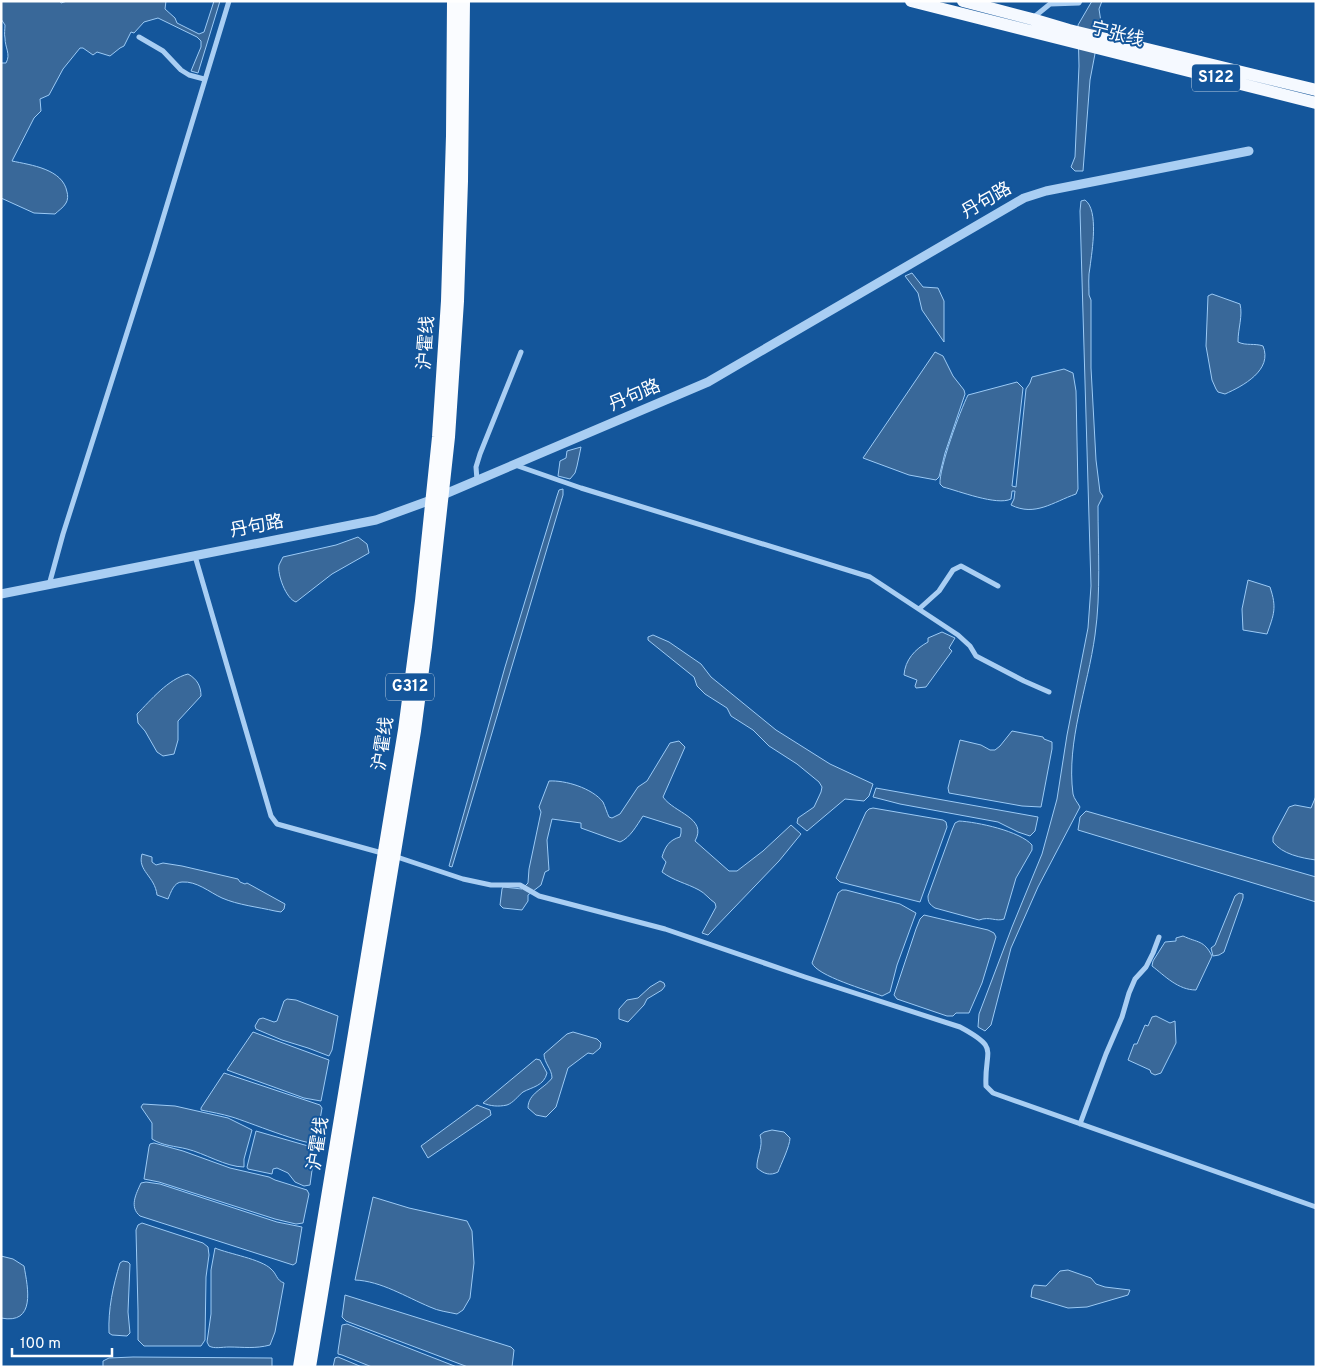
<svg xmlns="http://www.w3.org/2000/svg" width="1317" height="1368" font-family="Overpass,'Noto Sans SC',sans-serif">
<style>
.water{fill:#396899;stroke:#9bcaf6}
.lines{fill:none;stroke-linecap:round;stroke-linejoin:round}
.minor{stroke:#a9cef3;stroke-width:5}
.tertiary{stroke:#a9cef3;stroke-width:9}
.primary{stroke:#f5f9ff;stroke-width:12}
.trunk{stroke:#fafcff;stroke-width:12}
.labels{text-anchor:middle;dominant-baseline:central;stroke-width:4;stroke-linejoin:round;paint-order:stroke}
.shield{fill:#14569b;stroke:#b8cce1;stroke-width:1}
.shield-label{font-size:16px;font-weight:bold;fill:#fff}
.street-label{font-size:18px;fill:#fff;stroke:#14569b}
</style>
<rect width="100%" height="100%" fill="#14569b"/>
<path class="water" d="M1 1H60L61 3 67 1H166L165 9 175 18 177 23 199 34 204 32 214 1H220L198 73 191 71 201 47V41L197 37 158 18 144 22 134 33 131 32 124 46 120 48 110 56 97 52 93 55 83 48H80L63 69 49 95 40 99 41 111 34 118 12 161C31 165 63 169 67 192 68 195 68 200 66 203 64 207 58 211 55 214L34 213 1 198V63H6C11 54 5 48 5 38 4 34 5 29 5 25L1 19Z
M1092 1H1102L1099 9 1101 22 1090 80 1083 171H1075L1071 167 1075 157 1079 66 1078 25Z
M1085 200C1099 210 1092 251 1090 267 1088 276 1089 286 1089 295L1091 300V368L1096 460 1100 492 1103 496 1098 506C1098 548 1101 593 1095 635 1088 687 1066 741 1073 794 1074 799 1078 803 1080 807L1038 887 1011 948 991 1025 985 1031 978 1027 979 1014 1012 927 1042 854 1057 799 1067 735 1088 628 1091 586 1080 211 1081 201Z
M912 273 923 287 938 288 944 301V342L922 310 918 293 905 276Z
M1212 294 1240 304C1243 316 1238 328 1238 342 1246 346 1255 343 1263 346 1273 370 1243 386 1225 394L1218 392 1216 389 1212 380 1206 346 1208 296Z
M935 352 943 356 953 376 964 390 965 394 945 453 939 477 936 480 909 475 863 458Z
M1064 369 1073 373 1076 391 1078 489 1076 494C1053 502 1035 517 1011 505L1014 499 1015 491H1012L1011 499C997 506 959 491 943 487L940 484C939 468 960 411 968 395L1017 382 1023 388 1012 486 1016 487 1026 389 1030 383 1032 377Z
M581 447 577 466 575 473 570 479 558 476 560 461 566 458 567 451Z
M563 489V495L452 867 449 866 505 667 557 496 559 490Z
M358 537 367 544 369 553 332 574 296 602C286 599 277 574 279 565 280 562 282 560 283 557L336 545Z
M1248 580 1270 587C1277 608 1274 614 1267 634L1243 630 1242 609Z
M942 632 955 638 949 648 952 651 926 687 916 688 915 686 917 680 904 675C905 660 915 649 928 642V638Z
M653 635 669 642 701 664 711 677 776 730 830 764 873 784 869 796 864 801 845 799 807 831 797 823 798 818 814 807 821 792 822 787 819 782 797 764 769 746 753 730 731 716 727 708 705 694 697 686 694 677 648 640V637Z
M188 674C197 679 201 686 201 696L178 721V740L174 754 163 756 157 752 145 731 138 723 137 714C151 700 168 679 188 674Z
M1012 731 1043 737 1044 739 1052 742V749L1041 807 1022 806 949 793 948 788 960 740 981 745 990 750H995L1000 746Z
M679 741 685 747 663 797C674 813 708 818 695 841L729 871H737L763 851 791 825 801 834 779 861 708 935 702 933 716 907 715 903C709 899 705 893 699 890 686 883 674 881 662 872L666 862 662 857C665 847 669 840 680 837L681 833V828L643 816C637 825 630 838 620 842L581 828V823L552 819 547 840 549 870 545 872 541 885 528 895V901L522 910 503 908 500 905 502 889 503 887 522 889 528 883 529 869 541 812 539 807 549 781C565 780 592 788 603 802 605 806 607 813 609 817L612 818 620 814 638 787 647 781 670 743Z
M876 788 1038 817 1035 831 1030 836 1018 832 998 822 900 804 873 797Z
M1316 796V860C1301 858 1282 854 1273 842V837L1289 807 1295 805 1311 808Z
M873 808 943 820 946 822 947 827 920 902 840 882 836 878 866 812 869 809Z
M1086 811 1316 877V902L1078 830 1080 817Z
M959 821C977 822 1020 831 1032 845V850L1016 878 1004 919C996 922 990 916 979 920L935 908C929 904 928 902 928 896L952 830 955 823Z
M142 854 152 857V862L156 865 163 863 182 866 238 879 240 882 245 884 247 883 285 904 284 909 281 912 275 911C258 907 238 905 222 898 209 892 197 881 182 882 174 882 171 892 168 899L157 895C155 876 137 871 142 854Z
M842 890H846L900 904 916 913 897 965 890 992 882 996C867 990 817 976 812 963L838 893Z
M1239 893 1243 894V898L1224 952 1219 955 1213 956 1211 948 1215 945 1235 896Z
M924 915 988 930 994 933 996 937 982 983 969 1013H956L953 1016H947L897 999 894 995 916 929 920 919Z
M1183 936C1198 943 1204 940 1212 956L1196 990C1178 990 1165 976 1152 966L1153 961 1165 942 1176 941V938Z
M660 981 664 983 665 986 662 990 647 999 644 1005 628 1022 619 1019V1009L627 1000 638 998 650 987Z
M287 999 296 1000 338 1016 332 1050 329 1056 308 1048 282 1040 256 1029 255 1026 259 1019 263 1018 274 1022 277 1021 284 1001Z
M1156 1016 1170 1023 1175 1021 1176 1043 1161 1073 1155 1075 1151 1073 1150 1070 1128 1060 1134 1044H1137L1145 1025 1148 1026 1152 1017Z
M253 1032 329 1060 321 1101 304 1098 227 1070Z
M573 1032 597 1039 601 1043 600 1048 593 1054 588 1053 568 1068 556 1107 546 1117 536 1115 528 1108C528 1093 544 1089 552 1078 552 1069 544 1063 544 1054L567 1034Z
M536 1059 540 1060 547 1073C544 1086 532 1087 523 1092 518 1096 513 1103 507 1105 498 1107 490 1106 483 1103Z
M224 1073 320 1105 322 1108 316 1143C307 1146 246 1121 232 1117 222 1114 211 1112 201 1110V1108Z
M143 1104 175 1106 228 1118 252 1130 244 1159V1167C226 1167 204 1153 187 1149 175 1146 163 1146 152 1139V1123L141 1107Z
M477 1105 490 1110 491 1115 428 1158 421 1146Z
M772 1130 784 1132 790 1138C790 1146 781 1164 778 1172 770 1176 764 1174 757 1168 756 1157 764 1147 760 1135L764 1132Z
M256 1131 315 1148 310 1185 304 1186 295 1182 288 1173 277 1168 273 1169 272 1174 248 1169 247 1167Z
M154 1143 183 1151 230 1168 269 1177 275 1180 307 1190 309 1194 303 1223 296 1224 275 1219 159 1182 144 1179 149 1147 150 1144Z
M146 1182 160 1184 277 1222 302 1227 296 1263 293 1265 140 1216C129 1207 136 1194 141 1183Z
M373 1197 409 1208 467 1221 472 1231 474 1263 470 1298 463 1310 457 1314C448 1312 438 1311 430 1307 406 1297 381 1281 355 1280Z
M142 1223 203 1243 208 1247 209 1255 206 1277 205 1340 201 1346H144L138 1340V1311L136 1230 138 1225Z
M215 1248C229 1254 261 1259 271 1269 277 1274 276 1280 284 1283L275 1332 270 1345C255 1349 243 1347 229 1347 222 1347 214 1349 209 1346L207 1342 211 1314V1270Z
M1 1256 13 1259 24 1266C28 1288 36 1325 1 1318Z
M123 1261 128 1262 130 1264 128 1312 130 1333 127 1336 112 1335 109 1333C108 1309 113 1286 120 1263Z
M1068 1270 1091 1278 1096 1284 1105 1287 1130 1290 1128 1295 1087 1307 1068 1308 1031 1297 1032 1289 1034 1285 1046 1286 1060 1271Z
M345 1295 511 1347 514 1350 512 1367H468L346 1321 342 1317Z
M347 1324 457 1367H372L342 1355 338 1354V1351L342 1325Z
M133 1357 272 1358V1367H103V1361L109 1358Z
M338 1357 362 1367H333L335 1358Z"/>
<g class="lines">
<path class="minor" d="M1034 17 1050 4 1079 3 1080 1
M139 37 163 51 181 70 189 75 204 79
M515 465 581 488 870 577 958 635 970 646 976 656 1024 681 1049 692
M477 480 476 467 480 454 521 352
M195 556 271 816 277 824 382 853
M49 585 63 534 153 251 229 1
M919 609 939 591 953 570 961 566 998 586
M394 856 463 879 491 885H520L539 896 665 929 805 977 960 1027C1001 1049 984 1049 986 1086L993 1093 1316 1207
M1080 1124 1106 1054 1122 1017 1129 993 1135 979 1146 967 1153 953 1159 937"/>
<path class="tertiary" d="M1 594 376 520 431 500 708 382 1024 198 1046 191 1249 151"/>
<path class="primary" d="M911 1 1316 103
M963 1 1032 19 1069 30 1316 90"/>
<path class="trunk" d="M299 1367 404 730 421 601 438 437 447 301 452 136 453 1
M310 1367 415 731 426 647 449 437 458 301 462 181 464 1"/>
</g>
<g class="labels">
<g class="shield">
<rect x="1192" y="64.5" width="48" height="27" rx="4"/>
<rect x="386" y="673.5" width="48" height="27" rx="4"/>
</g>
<g class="shield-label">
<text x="1216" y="78">S122</text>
<text x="410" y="687">G312</text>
</g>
<g class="street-label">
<text transform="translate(1117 35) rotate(14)">宁张线</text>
<text transform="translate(987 201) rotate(-30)">丹句路</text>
<text transform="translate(427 343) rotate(-86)">沪霍线</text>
<text transform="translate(635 396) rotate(-23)">丹句路</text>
<text transform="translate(257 527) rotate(-11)">丹句路</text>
<text transform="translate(384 744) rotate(-81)">沪霍线</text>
<text transform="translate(319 1144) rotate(-81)">沪霍线</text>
</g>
</g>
<rect width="1317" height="1368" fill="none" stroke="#ffffff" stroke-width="5"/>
<path d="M12 1348v8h100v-8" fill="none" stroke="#ffffff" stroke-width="2.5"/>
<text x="20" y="1348" font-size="15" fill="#ffffff" stroke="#14569b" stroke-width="4" paint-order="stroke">100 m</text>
</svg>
